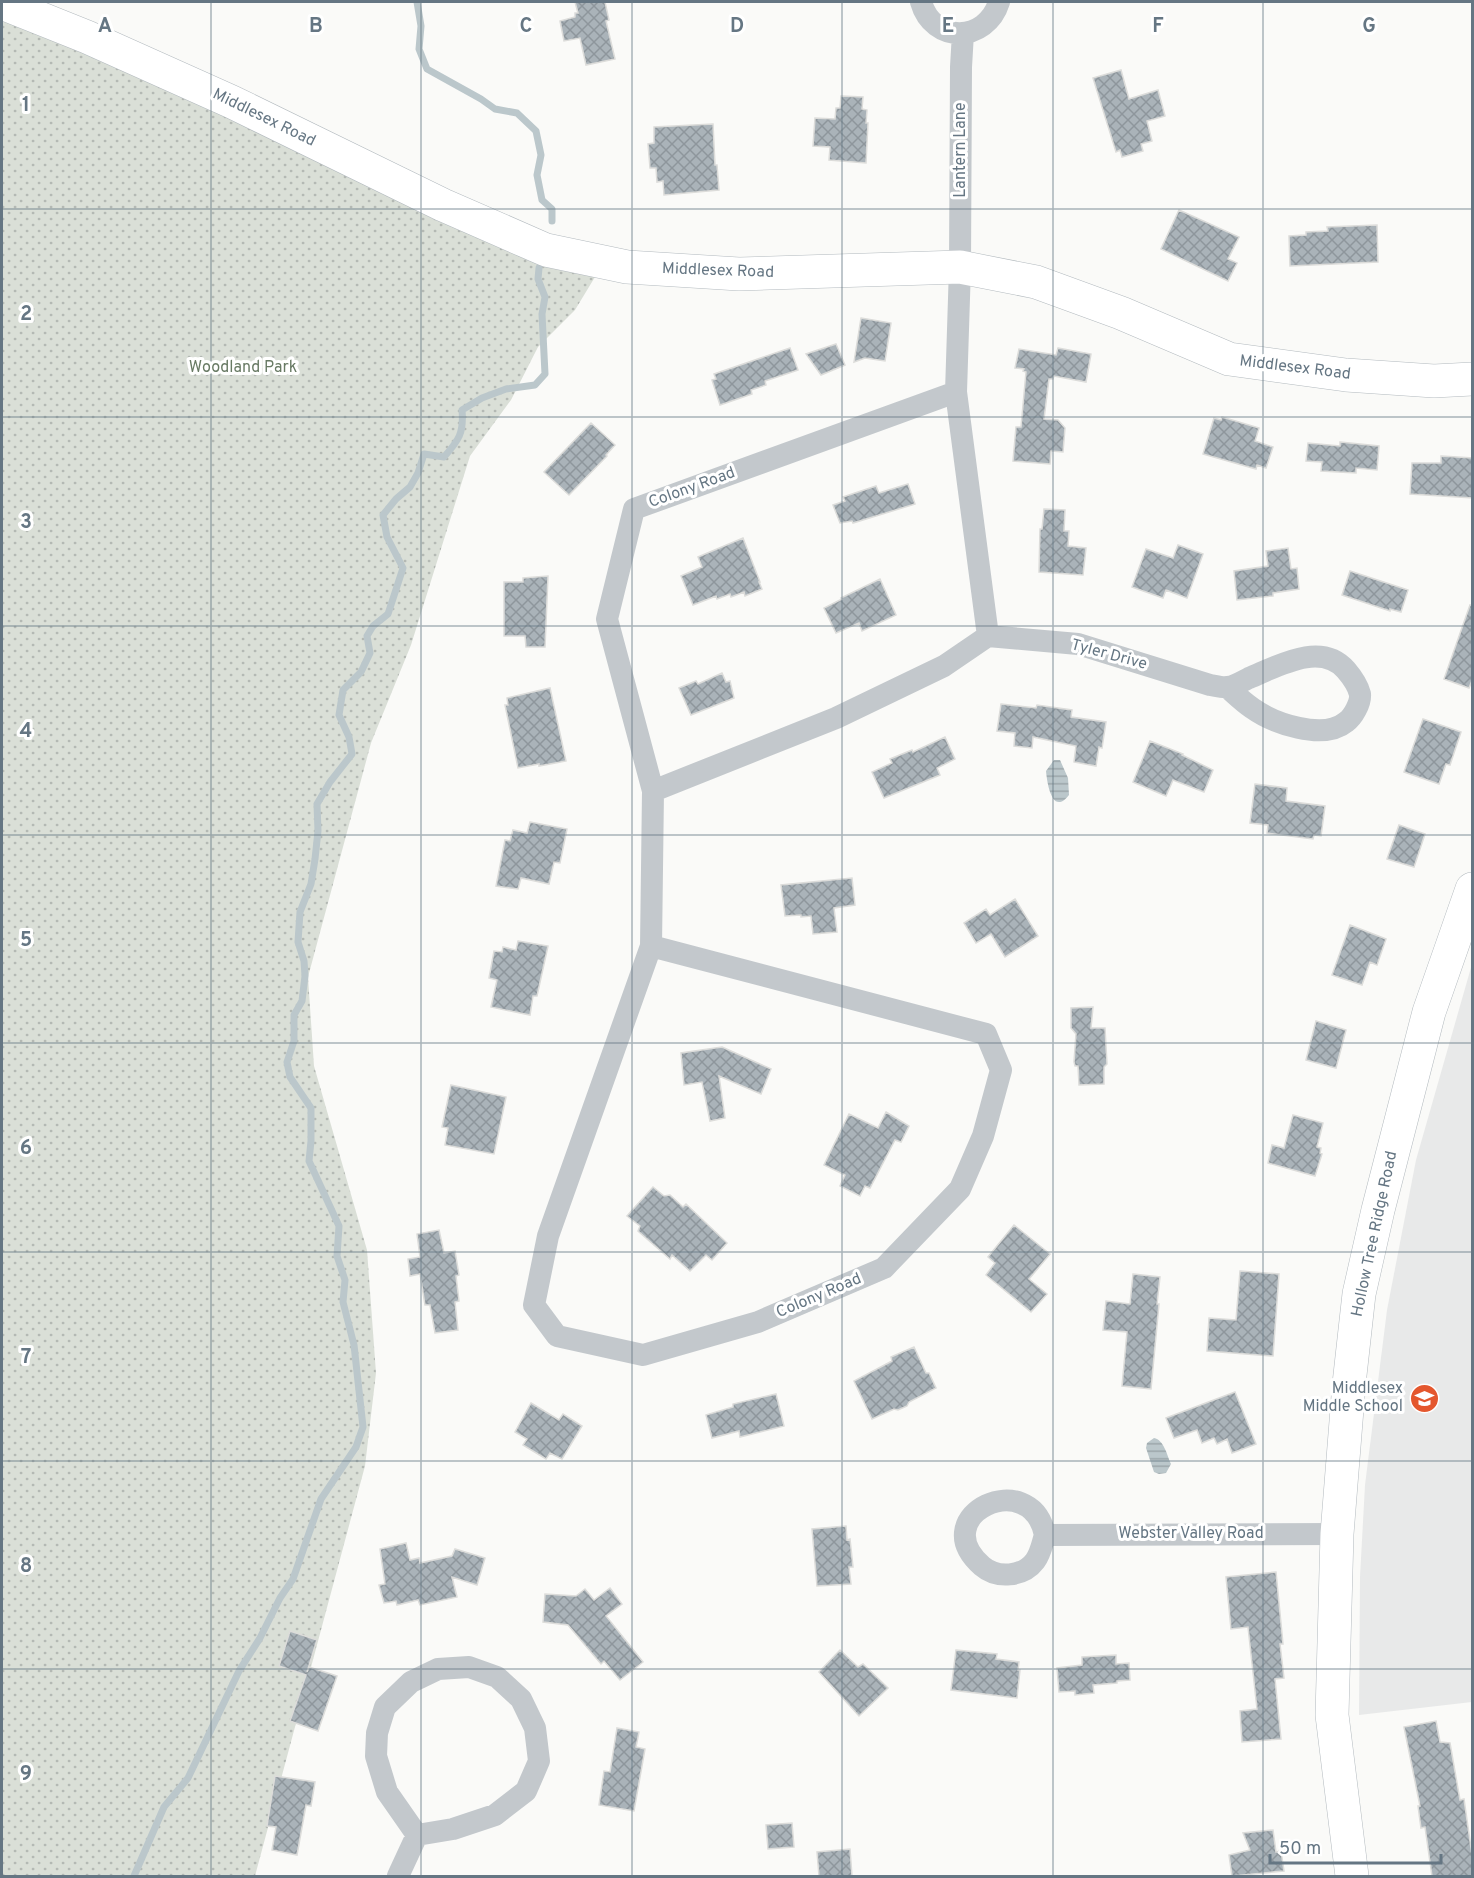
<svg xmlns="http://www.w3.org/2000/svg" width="1474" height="1878" font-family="Overpass,sans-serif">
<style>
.built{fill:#e8e9e9}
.park{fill:url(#park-dots)}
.water{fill:url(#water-rules)}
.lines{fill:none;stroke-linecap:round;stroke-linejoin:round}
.stream{stroke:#bbc7cb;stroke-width:7}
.building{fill:url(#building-cross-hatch);stroke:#dcdcda;stroke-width:1.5}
.secondary-casing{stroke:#b3babf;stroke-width:34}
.street{stroke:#c3c8cc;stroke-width:22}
.secondary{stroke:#fff;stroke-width:33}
.grid{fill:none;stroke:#657683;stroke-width:1.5;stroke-opacity:0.55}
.labels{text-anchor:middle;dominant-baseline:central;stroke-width:6;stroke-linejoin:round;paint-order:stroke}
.street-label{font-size:16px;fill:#657683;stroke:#fff}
.park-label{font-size:16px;fill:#687a64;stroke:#fff}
.poi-label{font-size:16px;fill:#657683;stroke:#fff;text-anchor:end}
.grid-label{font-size:20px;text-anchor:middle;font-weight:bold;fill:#657683;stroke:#fff;stroke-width:6;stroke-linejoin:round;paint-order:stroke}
</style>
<defs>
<pattern id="park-dots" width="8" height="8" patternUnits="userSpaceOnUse" patternTransform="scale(1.5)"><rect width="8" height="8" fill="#dadfd7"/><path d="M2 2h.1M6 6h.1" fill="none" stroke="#b4b9b4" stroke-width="1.8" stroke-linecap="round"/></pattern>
<pattern id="water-rules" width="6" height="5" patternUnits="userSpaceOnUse" patternTransform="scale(1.5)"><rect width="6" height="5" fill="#bbc7cb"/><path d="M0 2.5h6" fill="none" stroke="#9ca6aa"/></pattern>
<pattern id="building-cross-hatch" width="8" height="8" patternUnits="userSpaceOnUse" patternTransform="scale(1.5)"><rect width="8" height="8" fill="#aab3b9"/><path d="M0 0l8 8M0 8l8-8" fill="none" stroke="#8e969c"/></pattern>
</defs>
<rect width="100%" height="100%" fill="#fafaf8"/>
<path class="built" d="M1472 964V1702L1359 1715 1360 1577 1365 1485 1387 1310 1416 1160Z"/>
<path class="park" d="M2 6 593 259 595 277 575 310 538 347 511 400 470 456 411 645 371 743 308 977 314 1066 367 1250 376 1373 365 1466 255 1876H2Z"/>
<path class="water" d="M1054 760H1060L1068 778 1069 795C1052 817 1047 782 1046 771Z
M1154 1438C1164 1440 1167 1455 1171 1464L1166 1473 1159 1474 1154 1472 1146 1448 1147 1443Z"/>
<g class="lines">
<path class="stream" d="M417 2 421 26 419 49 427 69 481 99 495 109 517 113 536 131 541 155 537 175 542 200 552 209V221
M134 1876 164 1807 188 1778 239 1671 260 1638 280 1598 293 1579 321 1499 356 1447 363 1427 354 1345 343 1302 345 1280 337 1256 339 1226 309 1161 311 1141V1108L290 1077 287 1062 294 1041V1015L302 1001 305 976 304 961 298 942 300 912 311 884 315 859 318 831 317 804 330 782 352 754 349 737 339 715 343 690 361 672 370 653 367 636 373 626 388 614 403 568 387 537 383 515 396 499 410 487 418 473 424 454 444 457C459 440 464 433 462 410L482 398 506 389 535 385 545 374 542 314 545 297 538 279 539 268"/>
</g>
<path class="building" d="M575 2H605L609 20 606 21 615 59 586 65 580 38 564 41 560 21 575 17V13H578Z
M1121 70 1129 99 1158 90 1165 116 1147 121 1152 141 1141 144 1143 151 1122 157 1120 150 1116 152 1093 78Z
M841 96 863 97 862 109 867 110 866 123H868L866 163 829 160 830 147 813 146 815 118 835 119 836 108H840Z
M713 124 715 165H717L719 190 664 195 663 181 657 182 656 168H650L648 144 654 143V127Z
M1179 210 1239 237 1228 259 1237 263 1228 281 1161 249Z
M1377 225 1378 262 1290 266 1289 236 1306 235V232L1328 231 1327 227Z
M861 318 891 323 885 361 865 358 854 362Z
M836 344 845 365 821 375 806 354Z
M790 348 798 370 765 381 766 385 751 390 752 394 720 405 712 380 716 379 714 374Z
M1058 348 1091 354 1086 382 1054 376 1053 379H1049L1044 419 1058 420 1065 428 1063 452 1051 451 1050 464 1013 461 1016 427H1021L1026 372 1023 371 1024 369 1015 368 1019 349 1056 355Z
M1222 417 1259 428 1255 441 1273 447 1266 468 1257 465 1256 469 1203 454 1214 418 1221 420Z
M591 423 615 445 606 455 607 456 569 495 544 472Z
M1340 442 1379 446 1377 470 1356 468V473L1321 471 1322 462 1306 461 1308 443 1340 446Z
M1441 456 1473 458V498L1410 494 1412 463H1441Z
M908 484 915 504 853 523 852 521 840 523 833 505 845 501 843 497 876 486 879 493Z
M1044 509 1065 510 1064 531H1069L1068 546 1086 548 1083 575 1039 572 1040 529H1042Z
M743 538 760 582H759L762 589 745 596 744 592 731 597 730 594 717 599 716 596 693 605 681 576 702 567 698 557Z
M1178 545 1203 554 1187 598 1166 590 1163 598 1132 587 1146 549 1173 558Z
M1288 548 1291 569 1297 568 1299 589 1273 593V596L1237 600 1234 571 1268 566 1266 551Z
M1350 571 1408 590 1401 612 1390 609V611L1342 595Z
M548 576 545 647H526L525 636H504V582H523V578Z
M880 579 896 615 862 631 859 623 836 633 824 608 842 599 841 598Z
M1470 605 1473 606V678L1469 688 1444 679Z
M722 673 726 682 730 681 734 698 691 715 679 688 696 681 698 684Z
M550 688 566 761 539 766V764L518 768 505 705H508L507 698Z
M1001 704 1036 708 1037 705 1072 710 1071 717 1106 722 1102 748 1099 747 1096 766 1074 762 1076 746 1033 737 1032 748 1014 746 1015 733 997 731Z
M1423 719 1461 732 1450 765 1446 764 1439 784 1404 772Z
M945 737 955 759 937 768 940 775 884 798 872 772 892 763 890 759 912 750 913 752Z
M1150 741 1183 754 1182 755 1213 770 1204 792 1173 780 1166 796 1133 782Z
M1255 784 1287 788 1286 801 1325 806 1321 836 1314 835 1313 839 1267 833 1268 825 1250 823Z
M530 822 567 829 560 863 554 862 549 884 521 878 518 889 496 886 505 840 510 841 513 830 527 833Z
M1399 825 1425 834 1414 867 1387 859Z
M852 878 855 905 834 908 837 932 813 934 811 916 801 917V915L785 916 781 885Z
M1015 899 1038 936 1005 957 991 934 976 943 964 923 986 909 990 915Z
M1350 925 1386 939 1377 965 1370 962 1362 985 1332 975Z
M518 941 548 946 537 996H533L530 1015 491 1007 497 980 489 978 494 951 502 952 503 947 516 950Z
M1093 1007 1091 1028H1105L1107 1064 1104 1067V1084L1079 1085 1078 1066H1075L1074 1062 1076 1034 1071 1028V1008Z
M1316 1021 1346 1030 1336 1068 1306 1060Z
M722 1047 771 1069 761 1094 719 1076 725 1118 710 1121 702 1082 684 1085 681 1053Z
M451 1085 506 1097 494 1154 445 1145 448 1128 442 1127Z
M886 1112 909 1126 901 1142 895 1140 870 1188 865 1186 860 1196 840 1186 845 1175 824 1165 849 1114 878 1128Z
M1293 1115 1323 1123 1317 1147 1321 1148 1320 1153 1322 1154 1315 1176 1268 1163 1272 1145 1284 1148Z
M653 1187 664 1196 670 1195 683 1207 686 1204 727 1243 712 1260 706 1255 690 1271 672 1255 670 1259 638 1231 640 1226 627 1216Z
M1014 1225 1050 1254 1029 1279 1047 1294 1031 1312 986 1275 995 1263 988 1257Z
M439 1230 444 1253 455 1251 459 1275 456 1276 459 1301 455 1302 458 1330 435 1333 430 1305H425L420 1274 410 1276 408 1259 420 1257 417 1234Z
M1240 1271 1279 1274 1273 1356 1207 1351 1209 1318 1236 1320Z
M1133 1274 1160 1277 1157 1304H1159L1151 1389 1122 1386 1127 1332 1103 1330 1106 1301 1130 1304Z
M914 1347 926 1373H929L936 1388 909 1402 907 1406 898 1410 894 1409 872 1419 854 1381 892 1361 891 1357Z
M1235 1392 1256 1444 1232 1453 1227 1439 1217 1444 1214 1438 1202 1443 1197 1430 1174 1438 1166 1418Z
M776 1394 784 1426 740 1437 739 1431 712 1438 706 1415 733 1407V1404Z
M531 1403 559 1420 563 1414 582 1426 562 1459 550 1453 546 1459 523 1445 527 1439 515 1432Z
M846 1526 847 1540 850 1539 853 1567H849L851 1584 817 1586 812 1529Z
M406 1543 410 1560 419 1558 420 1563 452 1556 455 1549 485 1558 477 1585 452 1577 457 1597 420 1605 418 1600 397 1605 396 1601 384 1603 379 1585 385 1584 380 1549Z
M1276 1572 1283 1644H1280L1284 1678 1275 1679 1281 1739 1242 1742 1240 1711 1257 1709 1248 1627 1231 1629 1226 1577Z
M610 1588 622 1604 606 1616 643 1662 620 1680 604 1661 601 1664 568 1625 543 1622 545 1594 576 1596 585 1589 594 1600Z
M290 1631 317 1640 307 1672 309 1667 337 1676 318 1731 290 1721 306 1675 279 1666Z
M840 1650 858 1667 863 1664 888 1688 859 1716 819 1672Z
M956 1650 997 1654 996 1659 1019 1662 1018 1670H1020L1017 1698 951 1690Z
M1116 1655V1664L1129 1663 1130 1680 1117 1681V1683L1093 1685 1094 1693 1075 1695V1691L1059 1692 1057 1668 1082 1665V1657Z
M1436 1721 1440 1742 1450 1743 1460 1800 1464 1799 1473 1862V1876H1432L1425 1827 1421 1828 1418 1806H1420L1404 1727Z
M617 1728 639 1732 636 1747 645 1749 634 1811 599 1805 604 1771 610 1772Z
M275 1776 315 1782 311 1806 306 1805 297 1855 272 1850 276 1827 267 1826Z
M792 1823 794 1847 768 1849 766 1825Z
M1273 1830 1276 1852 1281 1851 1284 1871 1232 1876 1229 1855 1250 1850 1243 1833Z
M850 1849 852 1876H819L817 1852Z"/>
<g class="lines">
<defs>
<path id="secondary" d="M2 3 87 37 232 102 443 205 546 250 627 267 739 274 960 267 1036 282 1121 313 1229 359 1346 375 1434 381 1472 379
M1352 1876 1332 1715 1337 1534 1349 1384 1359 1294 1378 1210 1429 1012 1472 889"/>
</defs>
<use href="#secondary" class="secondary-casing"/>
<path class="street" d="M921 2C933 44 986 43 999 2
M963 33 961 67 960 267 956 392 988 636
M988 636 1078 644 1210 685C1216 686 1223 688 1228 687 1235 686 1243 681 1249 678 1278 666 1321 641 1346 670 1352 677 1358 686 1360 694 1361 703 1353 717 1346 722 1323 741 1273 723 1252 708 1243 702 1235 694 1227 687
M653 791 836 718 944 666 988 636
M651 946 986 1034 1001 1070 983 1136 960 1189 884 1268 758 1322 643 1355 557 1336 534 1305 548 1236Z
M651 946 653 791 607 619 634 509 956 392
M1045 1535C1031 1465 924 1515 982 1566 997 1579 1023 1577 1035 1561 1041 1553 1042 1544 1045 1535L1337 1534
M469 1667 497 1677 521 1699 535 1728 539 1761 526 1791 495 1815 453 1829 417 1835 387 1792 376 1756 377 1733 385 1707 411 1682 438 1669Z
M398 1876 417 1835"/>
<use href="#secondary" class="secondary"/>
</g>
<path class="grid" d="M211 2V1876M421 2V1876M632 2V1876M842 2V1876M1053 2V1876M1263 2V1876M2 209H1472M2 417H1472M2 626H1472M2 835H1472M2 1043H1472M2 1252H1472M2 1461H1472M2 1669H1472"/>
<defs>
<symbol id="school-disc" viewBox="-11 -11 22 22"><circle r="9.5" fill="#e4572e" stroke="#fff"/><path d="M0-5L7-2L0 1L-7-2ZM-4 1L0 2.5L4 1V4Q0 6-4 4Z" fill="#fff"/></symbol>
</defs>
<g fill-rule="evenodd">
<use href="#school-disc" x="1408" y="1382" width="33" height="33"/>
</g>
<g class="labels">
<g class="street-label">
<text transform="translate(264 118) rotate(26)">Middlesex Road</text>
<text transform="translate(961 150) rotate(-90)">Lantern Lane</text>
<text transform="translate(718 271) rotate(2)">Middlesex Road</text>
<text transform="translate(1295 368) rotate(7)">Middlesex Road</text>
<text transform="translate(692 488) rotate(-20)">Colony Road</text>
<text transform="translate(1109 655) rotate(15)">Tyler Drive</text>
<text transform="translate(1375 1234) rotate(-78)">Hollow Tree Ridge Road</text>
<text transform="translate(819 1296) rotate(-23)">Colony Road</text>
<text x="1191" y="1534">Webster Valley Road</text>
</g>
<g class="park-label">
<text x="243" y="368">Woodland Park</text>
</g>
<g class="poi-label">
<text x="1403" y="1389">Middlesex<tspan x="1403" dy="18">Middle School</tspan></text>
</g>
</g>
<g class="grid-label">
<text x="105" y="32">A</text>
<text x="316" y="32">B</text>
<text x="526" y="32">C</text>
<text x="737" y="32">D</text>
<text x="948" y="32">E</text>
<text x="1158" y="32">F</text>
<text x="1369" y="32">G</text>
<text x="26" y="111">1</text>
<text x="26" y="320">2</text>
<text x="26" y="528">3</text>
<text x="26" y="737">4</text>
<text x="26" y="946">5</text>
<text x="26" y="1154">6</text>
<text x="26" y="1363">7</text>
<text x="26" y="1572">8</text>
<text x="26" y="1780">9</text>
</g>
<rect width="1474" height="1878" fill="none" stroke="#657683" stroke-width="6"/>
<path d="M1270 1854v9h171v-9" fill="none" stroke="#657683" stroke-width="3"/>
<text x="1279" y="1854" font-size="18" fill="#657683" stroke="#ffffff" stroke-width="4.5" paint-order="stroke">50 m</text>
</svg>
